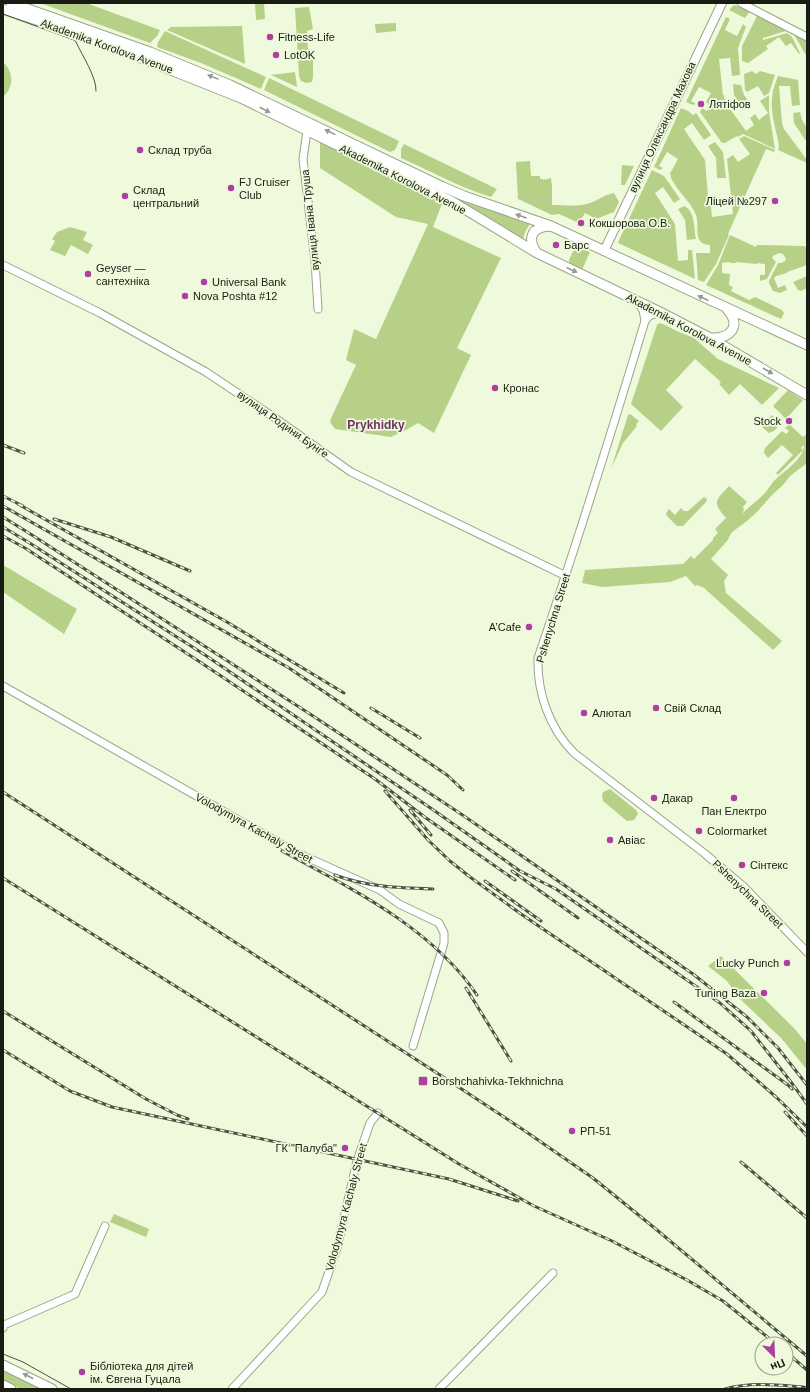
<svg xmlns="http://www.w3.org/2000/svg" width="810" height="1392" font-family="Helvetica,sans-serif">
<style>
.green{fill:#b6d087}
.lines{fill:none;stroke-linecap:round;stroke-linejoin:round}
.minor-casing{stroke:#9aa489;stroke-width:9}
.tertiary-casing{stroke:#9aa489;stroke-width:10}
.secondary-casing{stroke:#9aa489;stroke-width:11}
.minor{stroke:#fff;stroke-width:7}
.tertiary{stroke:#fff;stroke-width:8}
.secondary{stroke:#fff;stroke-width:9}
.tram{stroke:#4c5143;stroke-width:1}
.rail-casing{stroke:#4c5143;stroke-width:3}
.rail{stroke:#effadd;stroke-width:1.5;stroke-dasharray:4.5;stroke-linecap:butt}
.oneway{fill:#989994}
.poi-dot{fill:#ae3f9d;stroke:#effadd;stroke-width:1.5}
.labels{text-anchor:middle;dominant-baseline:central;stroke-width:3.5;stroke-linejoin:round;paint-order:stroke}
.poi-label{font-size:11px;fill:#191c12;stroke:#effadd;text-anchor:start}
.street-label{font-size:11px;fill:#191c12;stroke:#effadd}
.neighbourhood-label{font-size:12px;font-weight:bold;fill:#69325f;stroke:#effadd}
</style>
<rect width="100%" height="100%" fill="#effadd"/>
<path class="green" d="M40 3H86L160 30 157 36 150 43Z
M255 3H264L265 19 256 20Z
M734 5 750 11 745 18 729 10Z
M309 7 313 29 307 31 308 49 313 51V77L312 82 306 83 301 81 299 76 295 8Z
M757 16 786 30V31L763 38V40L787 33 792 37 800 53 799 54 791 43 786 46 779 37 766 46 768 49 748 63 742 61V46Z
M726 17 730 19 725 30 737 36 743 24 746 27 738 48 740 75 732 76 730 58 719 59 723 95H724V99L726 100 725 102 746 131 754 125 750 118 755 114 759 120 768 113 760 101 769 95V112L775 149 743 134 738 137 737 136 725 143H722L700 112 702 108 707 111 710 105 706 102 711 93 699 87 691 101 696 104 693 105 686 102Z
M396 23V31L376 33 375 24Z
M242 26 245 64 167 30 171 27Z
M165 31 266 77 261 89 201 63 157 47 158 42Z
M793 33 807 40V57Z
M3 62C14 72 14 87 3 97Z
M752 71 756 74 760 71 775 75 769 93 764 96 758 86 747 92 745 90 744 74Z
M295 72 297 87 271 75Z
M778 76 798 80 800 105 792 106 790 86H779L782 123 784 129 807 160V163L778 150 779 146C774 118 766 104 778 76Z
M269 78 399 141 395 150 390 152 266 91 264 90Z
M733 84 741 85 744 95 751 105 744 110 734 95Z
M681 108 688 111 693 115 696 113 711 135 704 140 692 123 684 129 705 160 708 196 710 197 712 217 733 214 727 159 733 155 738 162 750 154 739 139 744 136 775 150 774 152 766 149 728 234 729 235 716 264 704 282 698 280 696 253H710V245C692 244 700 228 696 215 691 202 677 191 671 178L670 171 671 172 678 159 667 152 659 166 663 168 660 170 654 167Z
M800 112 802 120 807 128V139L805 140 794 123 793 113Z
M320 142 440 200 442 204 433 227 501 258 457 348 471 355 434 433 418 423 406 430 391 437 335 429 330 422 332 416 356 365 346 360 354 329 376 339 428 224 396 217 320 168Z
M715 142 723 152 726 178H717L716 158 708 146Z
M404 144 497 189 491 197C459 187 432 172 401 158V149Z
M530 161 531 176H540V179H543V180L551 178 552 187V205C564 205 579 207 590 203 599 200 603 195 614 193L619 202 614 212 596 219 585 213 579 223 559 214 552 215 518 199 516 162Z
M622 165 634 166 625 185H621Z
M652 170 664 176 680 199 674 203 663 187 655 193 675 224 678 261 688 260V250H692L695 279 618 243 619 240Z
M463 202 530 222V224L526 230 523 239 463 203Z
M684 206C695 210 694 229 696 239L687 240 685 220 678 209Z
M70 227 87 232 83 240 93 245 88 254 71 245 65 256 50 250 55 241 52 239 57 232Z
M730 235 756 247 757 245 803 246 807 247V265L787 272V273L776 276 774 278 778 288 785 285 787 290 780 293 773 291 769 283V281L778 263H781L785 261 786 259 783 254 779 253 773 256 772 258 776 262 767 279 760 281V275H765V264L757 263V264L736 262V263H730V262L722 263V273L730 274 729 285 733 287 731 291 749 300 755 297 782 310 784 313 781 319 706 285 718 265Z
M579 247 590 252 582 270 570 264 569 260 574 249Z
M807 276V288L801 291 798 290 793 282Z
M659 323 663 324 677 331 694 338 718 359 779 388 762 405 740 384 729 395 719 384 721 382 695 359 666 390 683 407 661 431 631 404 657 325Z
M788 390 803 400 786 419 773 406Z
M630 414 639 421 636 424 637 426 623 443 611 469 628 415Z
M772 415 779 422 776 425 778 427 774 431 769 433 761 426Z
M789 424 803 437 807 434V463L790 476 784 484 772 495 757 512 747 521 732 532 727 541 711 559 728 575 724 581 726 593 782 641 773 650 704 588 697 585 695 586 686 576 670 582 602 587 582 583 585 570 683 564 691 556 694 559 713 540V538L718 533 715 529 726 518C712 502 715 501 729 486L747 502 743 507 744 510 742 514C749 506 758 501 765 493 769 488 772 482 777 478 786 470 804 458 804 445L801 448 803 450 778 475 776 473 793 455 782 445 768 458 764 453 765 448 782 431 786 434 789 431 785 428Z
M704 497 707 499 706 502 683 526H677L667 516 666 513 669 509 675 515 681 508 684 511H688Z
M3 565 77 609 64 634 3 592Z
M610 789 636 810 638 814 634 820 627 821 603 801 602 796 603 792Z
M721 956 794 1028 807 1044V1070L782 1039 737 996 727 981 708 966Z
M114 1214 149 1229 146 1237 110 1222Z
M3 1369 47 1389H21L3 1381Z"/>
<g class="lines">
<defs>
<path id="minor" d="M741 3 807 37
M307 131 303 159 315 261 318 309
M3 265 100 313 206 372 275 418 351 472 566 576
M637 301 643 310 645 321
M660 312 649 316 645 321C611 434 576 546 538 658 537 692 549 728 574 753L704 853 744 887 807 952
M3 686 295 852 380 890 399 904 439 923 444 933V943L413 1046
M3 1328 4 1325 75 1294 105 1226
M232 1389 322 1292 337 1248 357 1161 370 1123 378 1113
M439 1389 553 1273"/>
<path id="tertiary" d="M604 251 722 3"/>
<path id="secondary" d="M11 3 150 52 230 85 443 187 464 196 551 226 807 345
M3 9 88 37 241 98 453 202 537 253 660 312 710 338 807 395
M536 252C527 237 532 227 550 226
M710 338C731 339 742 326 727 309
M3 1365 52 1389
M3 1385 11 1389"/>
</defs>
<use href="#minor" class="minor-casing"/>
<use href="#tertiary" class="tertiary-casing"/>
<use href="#secondary" class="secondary-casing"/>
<use href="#minor" class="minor"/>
<use href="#tertiary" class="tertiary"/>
<use href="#secondary" class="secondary"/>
<path class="tram" d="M3 14 74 40 76 42C82 55 97 78 96 91
M3 1354 23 1362 71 1389"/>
<defs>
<path id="rail" d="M3 445 24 453
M3 496 23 506
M18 504 227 622 344 693
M3 506 289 668 447 775 463 790
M3 517 32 535 310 714 461 814 693 974 747 1017 778 1048 807 1085
M54 519 111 537 190 571
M3 527 28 542 205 655 432 809 520 871 556 889 720 1003 751 1031 791 1082 807 1104
M3 536 25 548 200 662 375 779 426 818 515 880
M371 708 420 738
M385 791 429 841 450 861 470 877 521 914 727 1054 776 1097 807 1127
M3 792 457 1086 525 1131 593 1178 657 1230 807 1356
M410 810 431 835
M282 851C352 889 431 927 477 995
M512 871 578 918
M335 875C366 887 401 888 433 889
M3 878 459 1164 534 1206 612 1241 687 1280 723 1301 776 1344
M485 881 541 921
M466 988 511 1061
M674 1002 788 1085 792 1089
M3 1011 146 1099 177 1115 188 1119
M3 1050 70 1091 112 1107 449 1179 518 1201
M785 1112 807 1136
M741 1162 807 1218
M786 1352 807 1370
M725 1389C750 1382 777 1385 803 1387L807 1388"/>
</defs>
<use href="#rail" class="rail-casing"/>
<use href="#rail" class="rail"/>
</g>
<defs><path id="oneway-solid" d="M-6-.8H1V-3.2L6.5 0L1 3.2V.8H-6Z"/></defs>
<g class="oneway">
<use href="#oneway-solid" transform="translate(213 77) rotate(-158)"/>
<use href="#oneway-solid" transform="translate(265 110) rotate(27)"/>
<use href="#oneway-solid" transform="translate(330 132) rotate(-154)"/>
<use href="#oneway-solid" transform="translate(521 216) rotate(-161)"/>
<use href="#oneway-solid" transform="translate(572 270) rotate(25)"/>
<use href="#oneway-solid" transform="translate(703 298) rotate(-155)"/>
<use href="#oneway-solid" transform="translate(768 371) rotate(30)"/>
<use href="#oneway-solid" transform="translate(28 1376) rotate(-152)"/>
</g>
<g class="poi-dot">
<circle cx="270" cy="37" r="4"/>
<circle cx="276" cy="55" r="4"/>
<circle cx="701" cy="104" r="4"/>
<circle cx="140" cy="150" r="4"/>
<circle cx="231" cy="188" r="4"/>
<circle cx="125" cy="196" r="4"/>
<circle cx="775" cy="201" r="4"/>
<circle cx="581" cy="223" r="4"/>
<circle cx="556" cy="245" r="4"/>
<circle cx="88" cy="274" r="4"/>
<circle cx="204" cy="282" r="4"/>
<circle cx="185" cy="296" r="4"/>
<circle cx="495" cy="388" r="4"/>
<circle cx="789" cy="421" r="4"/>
<circle cx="529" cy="627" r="4"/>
<circle cx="656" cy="708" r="4"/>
<circle cx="584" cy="713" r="4"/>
<circle cx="654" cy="798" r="4"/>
<circle cx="734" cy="798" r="4"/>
<circle cx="699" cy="831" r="4"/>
<circle cx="610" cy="840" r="4"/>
<circle cx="742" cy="865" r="4"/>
<circle cx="787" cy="963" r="4"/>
<circle cx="764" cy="993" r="4"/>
<rect x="418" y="1076" width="10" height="10" rx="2"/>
<circle cx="572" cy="1131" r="4"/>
<circle cx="345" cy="1148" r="4"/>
<circle cx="82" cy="1372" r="4"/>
</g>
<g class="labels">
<g class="poi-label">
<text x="278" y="37">Fitness-Life</text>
<text x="284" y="55">LotOK</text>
<text x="709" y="104">Лятіфов</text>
<text x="148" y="150">Склад труба</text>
<text x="239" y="182">FJ Cruiser<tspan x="239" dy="13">Club</tspan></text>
<text x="133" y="190">Склад<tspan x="133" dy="13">центральний</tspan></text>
<text x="767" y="201" text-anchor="end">Ліцей №297</text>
<text x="589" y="223">Кокшорова О.В.</text>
<text x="564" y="245">Барс</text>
<text x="96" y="268">Geyser —<tspan x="96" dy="13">сантехніка</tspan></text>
<text x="212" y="282">Universal Bank</text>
<text x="193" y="296">Nova Poshta #12</text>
<text x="503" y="388">Кронас</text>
<text x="781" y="421" text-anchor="end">Stock</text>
<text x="521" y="627" text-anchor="end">A’Cafe</text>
<text x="664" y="708">Свій Склад</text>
<text x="592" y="713">Алютал</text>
<text x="662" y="798">Дакар</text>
<text x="734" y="811" text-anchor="middle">Пан Електро</text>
<text x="707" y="831">Colormarket</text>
<text x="618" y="840">Авіас</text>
<text x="750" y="865">Сінтекс</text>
<text x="779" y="963" text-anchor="end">Lucky Punch</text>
<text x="756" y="993" text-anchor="end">Tuning Baza</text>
<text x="432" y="1081">Borshchahivka-Tekhnichna</text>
<text x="580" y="1131">РП-51</text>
<text x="337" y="1148" text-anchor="end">ГК "Палуба"</text>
<text x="90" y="1366">Бібліотека для дітей<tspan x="90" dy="13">ім. Євгена Гуцала</tspan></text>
</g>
<g class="street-label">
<text transform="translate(107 46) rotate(20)">Akademika Korolova Avenue</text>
<text transform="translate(662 127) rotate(-65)">вулиця Олександра Махова</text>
<text transform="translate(403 179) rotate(27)">Akademika Korolova Avenue</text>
<text transform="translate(310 220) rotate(-96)">вулиця Івана Труша</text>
<text transform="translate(689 329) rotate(28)">Akademika Korolova Avenue</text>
<text transform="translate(283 424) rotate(35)">вулиця Родини Бунґе</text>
<text transform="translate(553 618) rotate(-73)">Pshenychna Street</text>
<text transform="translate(254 828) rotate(29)">Volodymyra Kachaly Street</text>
<text transform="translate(748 894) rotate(44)">Pshenychna Street</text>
<text transform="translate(346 1207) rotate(-75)">Volodymyra Kachaly Street</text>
</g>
<g class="neighbourhood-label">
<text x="376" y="425">Prykhidky</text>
</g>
</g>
<rect width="810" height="1392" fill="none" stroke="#191c12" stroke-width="8"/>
<g transform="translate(774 1356) rotate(156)"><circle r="19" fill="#effadd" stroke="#99a18c"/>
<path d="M0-3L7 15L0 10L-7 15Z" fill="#ae3f9d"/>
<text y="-6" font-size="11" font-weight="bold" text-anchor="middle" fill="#191c12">Пн</text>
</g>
</svg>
